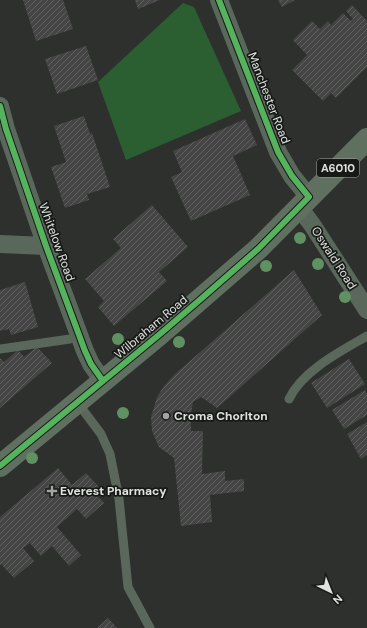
<svg xmlns="http://www.w3.org/2000/svg" width="367" height="628" font-family="'DM Sans',sans-serif">
<style>
.green{fill:#2b5e31}
.building{fill:url(#building-hatch)}
.lines{fill:none;stroke-linecap:round;stroke-linejoin:round}
.service{stroke:#5a675b;stroke-width:9}
.minor{stroke:#5a675b;stroke-width:18}
.trunk{stroke:#5f6f60;stroke-width:22}
.cycleway-casing{stroke:#171917;stroke-width:8}
.cycleway{stroke:#56b35d;stroke-width:6}
.tree{fill:#609163}
.poi-dot{fill:#a1a4a1;stroke:#171917;stroke-width:1.5}
.labels{text-anchor:middle;dominant-baseline:central;stroke-width:3.5;stroke-linejoin:round;paint-order:stroke}
.shield{fill:#171917;stroke:#a3a6a3;stroke-width:1}
.shield-label{font-size:11px;font-weight:bold;fill:#dfe2df}
.street-label{font-size:12px;fill:#dfe2df;stroke:#171917}
.poi-label{font-size:12px;font-weight:bold;fill:#dfe2df;stroke:#171917;text-anchor:start}
</style>
<defs>
<pattern id="building-hatch" width="6" height="6" patternUnits="userSpaceOnUse"><rect width="6" height="6" fill="#444544"/><path d="M-1 1l2-2M0 6l6-6M5 7l2-2" fill="none" stroke="#5f605f"/></pattern>
</defs>
<rect width="100%" height="100%" fill="#2e302e"/>
<path class="green" d="M183 3 194 7 241 111 126 160 98 82Z"/>
<path class="building" d="M23 0H63L73 29 36 41Z
M135 0H160L138 9Z
M278 0H295L282 7Z
M352 5 367 21V67L336 98 331 93 323 101 292 70 307 55 293 40 312 21 320 29 328 21 331 25 343 13 351 21 353 19 346 11Z
M86 46 98 80 57 94 45 59Z
M84 116 90 134 92 133 110 187 87 194 89 200 65 208 51 167 66 162 54 126Z
M245 119 257 145 233 156 250 195 191 221 171 177 182 172 173 151Z
M152 205 188 247 159 272 167 281 114 326 98 307 104 301 85 279 121 248 113 239Z
M294 270 322 315 217 408 201 397 193 402 191 414V431H203L202 474 225 471V481L244 479V491L210 495 212 522 181 526 174 458 159 447 152 431 151 417 157 397 164 386 174 375Z
M25 282 38 327 11 335 9 329 0 331V290Z
M37 347 52 363 0 408V358L4 362 18 350 24 357Z
M349 359 365 384 327 408 311 383Z
M365 390 367 394V415L344 429 332 410Z
M367 422V455L361 459 347 434Z
M58 468 72 485 86 473 99 487 94 492 104 503 86 519 77 509 57 527 81 555 69 566 52 546 41 556 30 543 23 548 34 561 14 578 1 564 0 566V517Z
M108 618 117 628H97Z"/>
<g class="lines">
<path class="service" d="M0 349 70 339 79 335
M289 399C302 371 341 351 367 336
M77 402 101 434 110 454 119 499 128 587 150 628"/>
<path class="minor" d="M219 0 278 152 292 176 309 197
M0 106 6 129 46 246 85 351 91 364 103 381
M299 207 313 226 367 310
M0 244 46 246"/>
<path class="trunk" d="M0 466 160 334 258 249 367 139"/>
<defs>
<path id="cycleway" d="M0 106 6 129 46 246 85 351 91 364 103 381
M0 466 160 334 202 298 258 249 309 197 292 176 278 152 219 0"/>
</defs>
<use href="#cycleway" class="cycleway-casing"/>
<use href="#cycleway" class="cycleway"/>
</g>
<g class="tree">
<circle cx="300" cy="238" r="6"/>
<circle cx="318" cy="264" r="6"/>
<circle cx="266" cy="266" r="6"/>
<circle cx="345" cy="297" r="6"/>
<circle cx="118" cy="339" r="6"/>
<circle cx="179" cy="342" r="6"/>
<circle cx="123" cy="413" r="6"/>
<circle cx="32" cy="458" r="6"/>
</g>
<g class="poi-dot">
<circle cx="166" cy="416" r="4"/>
<path d="M50 485h4v4h4v4h-4v4h-4v-4h-4v-4h4z"/>
</g>
<g class="labels">
<rect class="shield" x="317" y="159" width="42" height="18" rx="3"/>
<g class="shield-label">
<text x="338" y="168">A6010</text>
</g>
<g class="street-label">
<text transform="translate(269 98) rotate(69)">Manchester Road</text>
<text transform="translate(57 242) rotate(70)">Whitelow Road</text>
<text transform="translate(334 258) rotate(57)">Oswald Road</text>
<text transform="translate(151 327) rotate(-40)">Wilbraham Road</text>
</g>
<g class="poi-label">
<text x="174" y="416">Croma Chorlton</text>
<text x="60" y="491">Everest Pharmacy</text>
</g>
</g>
<g transform="translate(331 592) rotate(137)" stroke="#171917" stroke-width="3" paint-order="stroke">
<path d="M0-3L7 15L0 10L-7 15Z" fill="#dfe2df"/>
<text y="-6" font-size="11" font-weight="bold" text-anchor="middle" fill="#dfe2df">N</text>
</g>
</svg>
